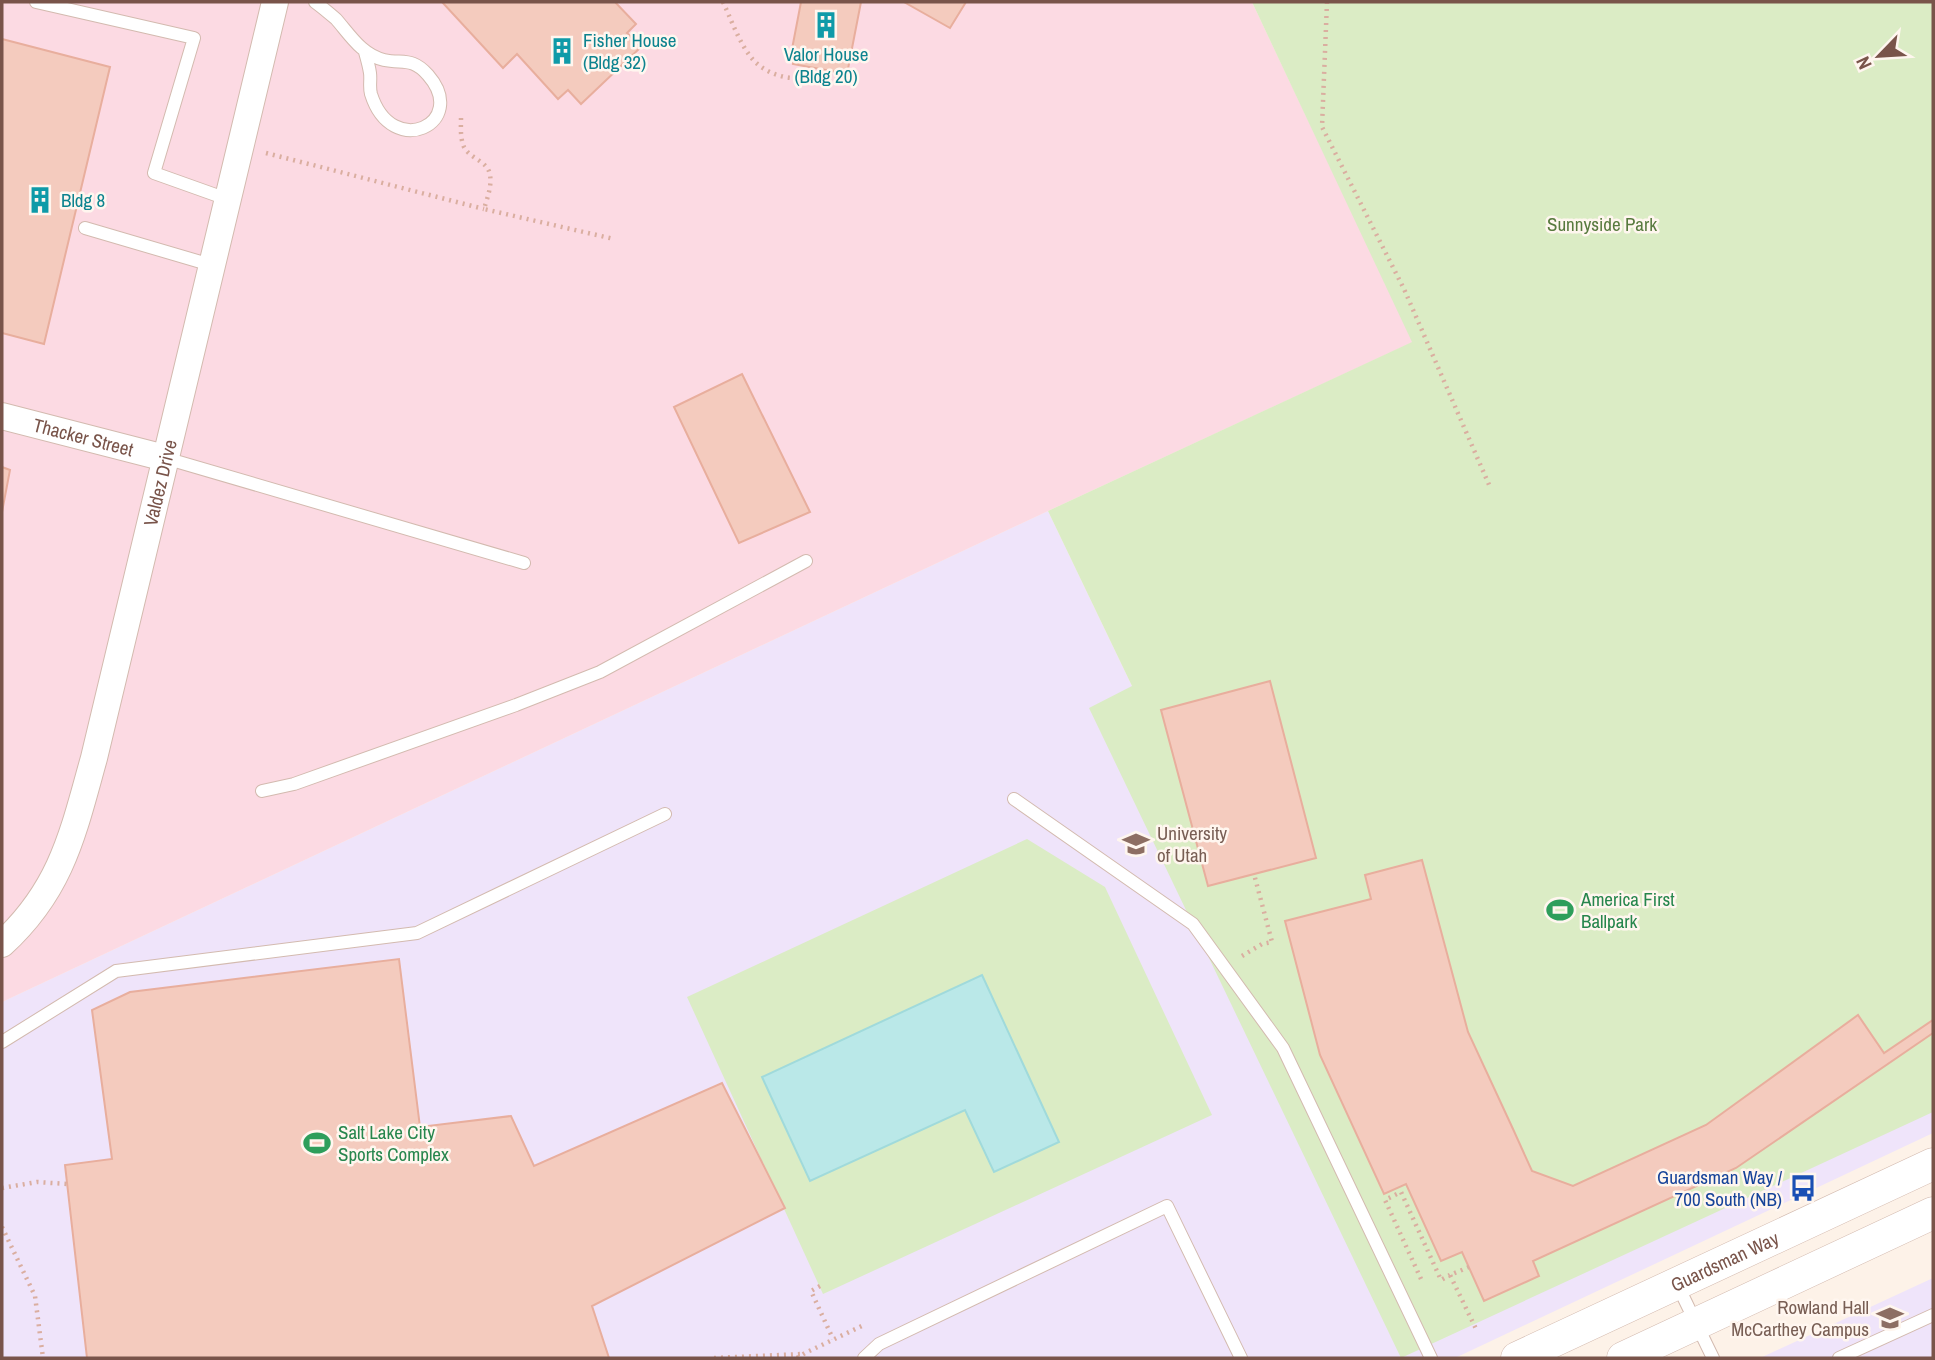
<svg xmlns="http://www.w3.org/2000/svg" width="1935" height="1360" font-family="'Archivo Narrow',sans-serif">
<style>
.education{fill:#efe4fa}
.medical{fill:#fcdae3}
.green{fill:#dbecc5}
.water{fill:#bae8e8;stroke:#a0dadb;stroke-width:2}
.building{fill:#f4cbbe;stroke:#e8ae9d;stroke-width:2}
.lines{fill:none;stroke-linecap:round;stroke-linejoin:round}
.service-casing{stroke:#d3baaf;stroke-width:14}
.minor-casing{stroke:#d3baaf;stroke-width:28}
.tertiary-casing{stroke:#d3baaf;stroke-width:33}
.path{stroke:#daaea0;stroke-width:4.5;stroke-dasharray:2 5;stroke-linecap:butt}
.service{stroke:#fff;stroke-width:12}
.minor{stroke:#fff;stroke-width:26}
.tertiary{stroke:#fff;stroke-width:32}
.labels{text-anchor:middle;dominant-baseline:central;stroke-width:5;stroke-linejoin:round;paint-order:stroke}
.culture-label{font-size:19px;fill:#0d838f;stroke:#fff6ef;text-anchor:start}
.park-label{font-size:19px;fill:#587a3e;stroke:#fff6ef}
.street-label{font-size:19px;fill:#79544a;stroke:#fff6ef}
.education-label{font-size:19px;fill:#785e54;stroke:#fff6ef;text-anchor:start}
.leisure-label{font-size:19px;fill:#27864d;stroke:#fff6ef;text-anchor:start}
.transit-label{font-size:19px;fill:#164399;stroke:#fff6ef;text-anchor:end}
</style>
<rect width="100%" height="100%" fill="#fdf2e8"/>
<path class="education" d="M1933 410V1133L1455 1358H2V1002L1048 511 1132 686Z
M1933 1278V1358H1760Z"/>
<path class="medical" d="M2 2H1252L1413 342 1048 511 2 1002Z"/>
<path class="green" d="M1252 2H1933V1112L1401 1358 1089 708 1132 686 1048 511 1412 342Z
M1027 839 1105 887 1212 1115 823 1294 687 997Z"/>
<path class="water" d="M982 975 1059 1142 994 1172 965 1110 810 1181 762 1077Z"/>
<path class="building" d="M442 2H615L636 24 627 33 641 47 581 104 568 90 558 99 517 54 503 68Z
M801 2H861L847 74 793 64 796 50 792 49Z
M904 2H966L950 28Z
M2 39 110 67 44 344 2 333Z
M742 374 810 512 739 543 674 407Z
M2 467 10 470 2 512Z
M1270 681 1316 858 1208 886 1161 710Z
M1422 860 1468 1032 1513 1129 1532 1171 1573 1186 1706 1125 1858 1015 1884 1053 1933 1020V1033L1736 1168 1533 1261 1539 1276 1484 1301 1462 1252 1441 1261 1406 1184 1384 1194 1320 1055 1285 921 1371 899 1365 875Z
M399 959 420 1127 511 1116 534 1166 722 1083 785 1208 592 1306 609 1358H87L65 1165 112 1159 92 1010 130 992Z"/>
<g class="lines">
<defs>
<path id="service" d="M36 2 194 38 154 173 227 199
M315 2C322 7 329 13 336 19 350 35 362 55 384 60 403 64 412 57 428 75 470 123 392 161 371 94 369 87 371 80 370 73 369 66 367 59 365 52
M85 228 211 265
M165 458 524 563
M262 791 294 784 516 705 600 672 806 561
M1014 799 1193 924 1283 1048 1431 1358
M2 1042 116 971 417 933 665 814
M1677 1284 1713 1358
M864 1358 879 1344 1167 1206 1241 1358
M1839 1358 1933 1315"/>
<g id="minor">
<path id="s1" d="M2 416 165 458"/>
<path id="s2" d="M2 944C62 889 73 833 94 758L275 2"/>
</g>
<g id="tertiary">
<path id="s3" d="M1517 1358 1933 1164"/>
<path d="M1623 1358 1933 1213"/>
</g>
</defs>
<use href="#service" class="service-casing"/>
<use href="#minor" class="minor-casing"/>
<use href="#tertiary" class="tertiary-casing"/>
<path class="path" d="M723 2C731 19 738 40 750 56 764 75 793 83 814 75L817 70
M1327 2 1322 127 1404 289 1490 487
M461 118C461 128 460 138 464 147 470 159 488 161 490 175 492 186 487 199 484 209L614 239
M266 153 484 209
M1242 956 1262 944 1272 942 1254 874
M2 1188 37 1182 67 1184
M2 1227 35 1296 43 1358
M1469 1267 1450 1275 1477 1331
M1421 1279 1385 1200 1401 1192 1441 1280 1450 1275
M820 1286 811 1291 833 1339
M714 1358 802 1354
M797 1358 805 1353 866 1324"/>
<use href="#service" class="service"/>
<use href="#minor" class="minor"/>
<use href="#tertiary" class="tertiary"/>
</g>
<defs>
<symbol id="building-bare" viewBox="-9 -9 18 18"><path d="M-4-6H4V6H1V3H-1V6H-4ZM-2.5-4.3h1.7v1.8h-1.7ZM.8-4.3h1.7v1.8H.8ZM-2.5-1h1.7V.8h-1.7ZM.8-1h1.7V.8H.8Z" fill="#0f9aa8" stroke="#fff6ef" stroke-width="2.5" paint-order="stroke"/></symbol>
<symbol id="university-bare" viewBox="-9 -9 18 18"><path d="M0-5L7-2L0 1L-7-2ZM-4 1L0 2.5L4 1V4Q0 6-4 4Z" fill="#8d6e63" stroke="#fff6ef" stroke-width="2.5" paint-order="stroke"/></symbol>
<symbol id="stadium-bare" viewBox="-9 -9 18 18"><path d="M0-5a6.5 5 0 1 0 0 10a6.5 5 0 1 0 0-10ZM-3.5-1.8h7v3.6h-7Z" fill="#2e9e5b" stroke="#fff6ef" stroke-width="2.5" paint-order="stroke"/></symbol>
<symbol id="bus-bare" viewBox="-9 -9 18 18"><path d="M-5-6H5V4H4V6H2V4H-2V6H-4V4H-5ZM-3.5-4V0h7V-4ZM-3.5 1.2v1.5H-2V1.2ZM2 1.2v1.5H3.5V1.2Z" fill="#1a4fb4" stroke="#fff6ef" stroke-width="2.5" paint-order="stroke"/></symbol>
<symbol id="school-bare" viewBox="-9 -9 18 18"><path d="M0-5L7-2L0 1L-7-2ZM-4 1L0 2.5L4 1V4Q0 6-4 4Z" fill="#8d6e63" stroke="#fff6ef" stroke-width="2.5" paint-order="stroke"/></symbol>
</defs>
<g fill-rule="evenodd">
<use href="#building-bare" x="807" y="6" width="38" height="38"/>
<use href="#building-bare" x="543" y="32" width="38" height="38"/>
<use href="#building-bare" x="21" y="181" width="38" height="38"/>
<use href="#university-bare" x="1117" y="825" width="38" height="38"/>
<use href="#stadium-bare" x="1541" y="891" width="38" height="38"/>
<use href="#stadium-bare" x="298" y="1124" width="38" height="38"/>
<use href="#bus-bare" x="1784" y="1169" width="38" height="38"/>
<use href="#school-bare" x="1871" y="1299" width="38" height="38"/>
</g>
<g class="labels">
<g class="culture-label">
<text x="583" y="40">Fisher House<tspan x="583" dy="22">(Bldg 32)</tspan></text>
<text x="826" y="54" text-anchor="middle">Valor House<tspan x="826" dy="22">(Bldg 20)</tspan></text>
<text x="61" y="200">Bldg 8</text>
</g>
<g class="park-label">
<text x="1602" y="224">Sunnyside Park</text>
</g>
<g class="street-label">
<text stroke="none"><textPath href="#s1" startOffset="84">Thacker Street</textPath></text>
<text stroke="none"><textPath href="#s2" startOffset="494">Valdez Drive</textPath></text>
<text stroke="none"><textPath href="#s3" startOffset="229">Guardsman Way</textPath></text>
</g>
<g class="education-label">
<text x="1157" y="833">University<tspan x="1157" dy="22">of Utah</tspan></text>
<text x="1869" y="1307" text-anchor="end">Rowland Hall<tspan x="1869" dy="22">McCarthey Campus</tspan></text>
</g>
<g class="leisure-label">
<text x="1581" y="899">America First<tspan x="1581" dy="22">Ballpark</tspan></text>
<text x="338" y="1132">Salt Lake City<tspan x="338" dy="22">Sports Complex</tspan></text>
</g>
<g class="transit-label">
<text x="1782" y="1177">Guardsman Way /<tspan x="1782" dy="22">700 South (NB)</tspan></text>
</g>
</g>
<rect width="1935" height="1360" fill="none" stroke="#79544a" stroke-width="7"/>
<g transform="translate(1879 56) rotate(245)" stroke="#fff6ef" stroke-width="5" paint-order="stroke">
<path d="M0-5L12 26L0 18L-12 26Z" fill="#79544a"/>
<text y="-10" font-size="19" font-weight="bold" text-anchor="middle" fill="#79544a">N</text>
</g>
</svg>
